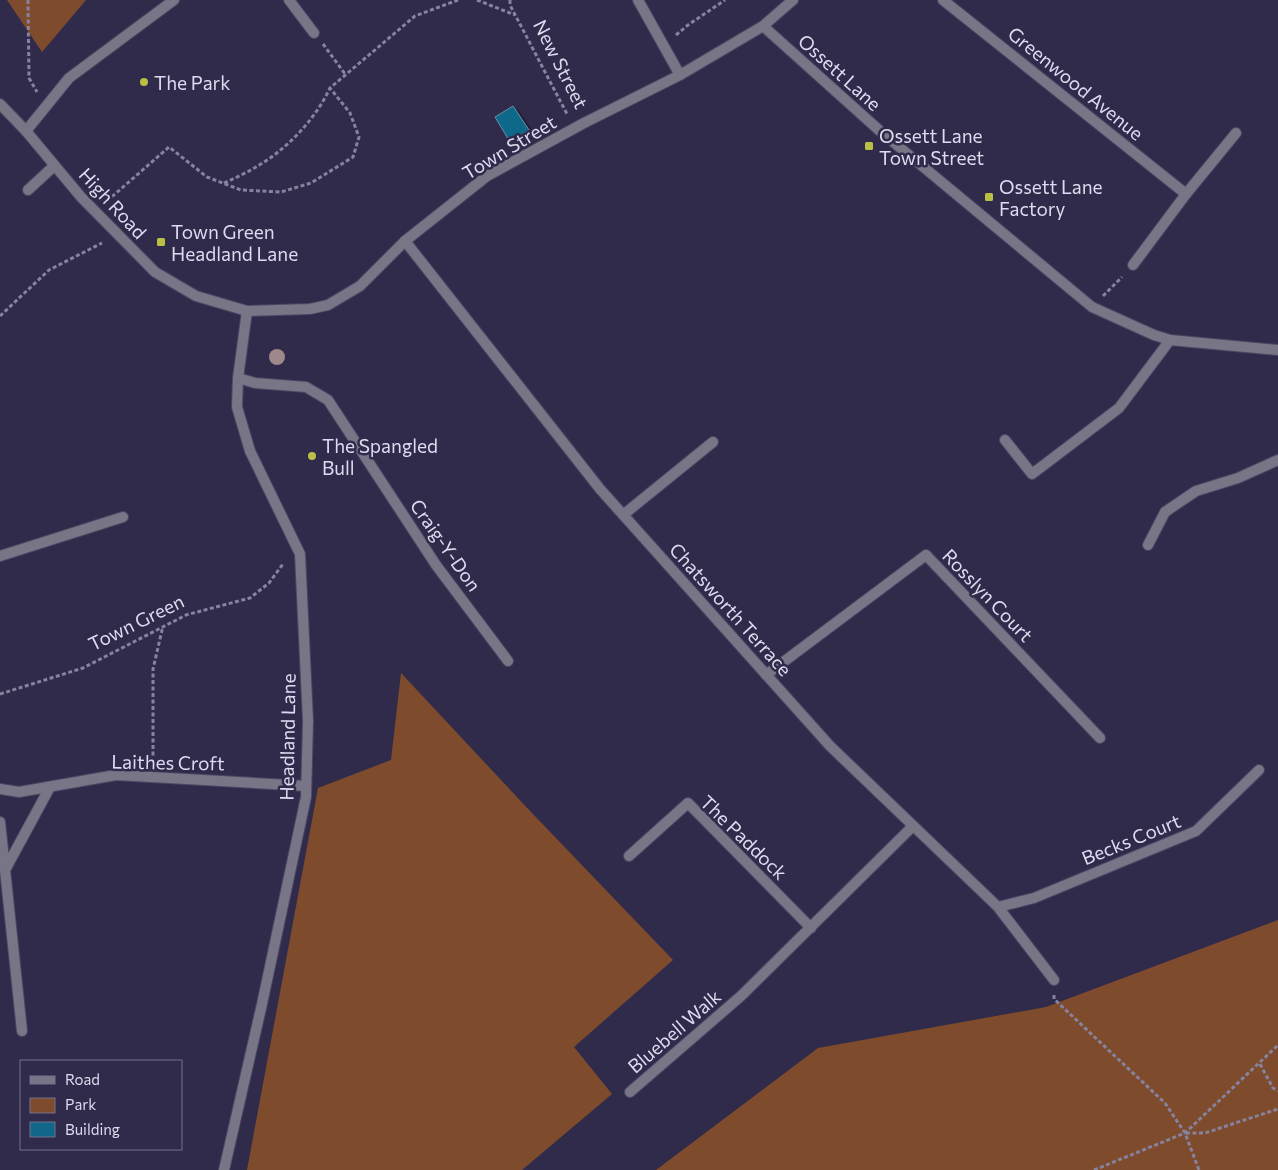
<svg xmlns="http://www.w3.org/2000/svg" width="1278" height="1170" font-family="Commissioner,sans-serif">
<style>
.green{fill:#7e4c2d}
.building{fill:#10678a;stroke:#658fa5;filter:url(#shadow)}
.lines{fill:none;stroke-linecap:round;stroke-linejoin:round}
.service-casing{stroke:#4d4765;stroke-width:12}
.minor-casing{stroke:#4d4765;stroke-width:12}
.tertiary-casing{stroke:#4d4765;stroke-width:12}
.path{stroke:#87829d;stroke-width:3;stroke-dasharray:4 2.5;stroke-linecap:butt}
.service{stroke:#787586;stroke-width:10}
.minor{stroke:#787586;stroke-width:10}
.tertiary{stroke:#787586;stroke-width:10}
.tree{fill:#9f888b}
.poi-dot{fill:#bbc045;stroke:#312b4b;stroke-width:2}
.labels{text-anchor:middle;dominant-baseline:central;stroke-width:5;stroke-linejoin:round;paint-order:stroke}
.street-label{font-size:19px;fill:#dedbf0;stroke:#312b4b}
.poi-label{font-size:19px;fill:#dedbf0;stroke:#312b4b;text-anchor:start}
</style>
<defs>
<filter id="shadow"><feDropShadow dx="4.5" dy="4.5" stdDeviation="1" flood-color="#0009"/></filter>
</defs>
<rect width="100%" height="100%" fill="#312b4b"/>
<path class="green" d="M7 0H86L42 52Z
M401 673 530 811 673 960 574 1047 612 1094 522 1170H247L318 788 391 760Z
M1278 920V1170H656L818 1048 1046 1007Z"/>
<path class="building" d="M513 106 529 130 510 142 495 117Z"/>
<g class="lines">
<defs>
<path id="service" d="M28 190 54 166
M1133 265 1186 194 1236 133
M238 378 255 383 306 387 328 400 436 565 508 661"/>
<path id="minor" d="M289 0 314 33
M638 0 680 75
M943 0 1186 194
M26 131 69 78 174 0
M405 241 600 489 830 746 998 907 1054 980
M1005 440 1032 474 1119 408 1170 340
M623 515 713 442
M1148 545 1165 512 1196 491 1238 478 1278 460
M0 556 123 517
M766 675 926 555 1100 738
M0 789 19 792 116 775 306 786
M0 822 22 1031
M629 856 688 803 811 928
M5 870 50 787
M998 907 1034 898 1196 831 1259 770
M630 1092 741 996 913 826
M224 1170 262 1004 306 797 308 721 300 554 250 451 237 407 238 378 247 311"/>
<path id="tertiary" d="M763 26 880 131 1092 307 1154 335 1170 340 1278 350
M0 104 26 131 81 197 155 272 196 296 247 311 310 309 328 305 360 286 405 241 487 176 584 123 680 75 763 26 793 0"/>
</defs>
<use href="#service" class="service-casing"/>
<use href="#minor" class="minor-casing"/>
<use href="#tertiary" class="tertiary-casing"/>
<path class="path" d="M28 0 29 78 37 92
M477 0 515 15
M510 0V5L567 114
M676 35 688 25 725 0
M323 44 345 74
M224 183C235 178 246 173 256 167 286 150 315 120 330 88L415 16 458 0
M107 201 169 147 207 177 241 190 281 192 311 183 353 157 359 137 350 113 330 88
M1103 296 1122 277
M0 316 49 270 102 243
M0 694 83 668 186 615 250 598 269 583 283 564
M153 762V669L163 626
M1054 995V999L1165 1103 1185 1133 1199 1170
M1260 1064 1273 1088 1278 1091
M1186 1133H1205L1278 1109
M1094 1170 1185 1133 1278 1045"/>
<use href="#service" class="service"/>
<use href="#minor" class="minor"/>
<use href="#tertiary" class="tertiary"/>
</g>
<circle class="tree" cx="277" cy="357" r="8"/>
<g class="poi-dot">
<circle cx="144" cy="82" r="5"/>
<rect x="864" y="141" width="10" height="10" rx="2.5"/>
<rect x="984" y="192" width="10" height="10" rx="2.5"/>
<rect x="156" y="237" width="10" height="10" rx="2.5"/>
<circle cx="312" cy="456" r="5"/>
</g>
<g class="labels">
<g class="street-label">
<text transform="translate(561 64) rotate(63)">New Street</text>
<text transform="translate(840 72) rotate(42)">Ossett Lane</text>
<text transform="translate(1076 83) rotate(39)">Greenwood Avenue</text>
<text transform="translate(509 147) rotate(-31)">Town Street</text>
<text transform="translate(113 203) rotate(47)">High Road</text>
<text transform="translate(446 545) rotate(55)">Craig-Y-Don</text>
<text transform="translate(988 595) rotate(46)">Rosslyn Court</text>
<text transform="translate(731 609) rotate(48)">Chatsworth Terrace</text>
<text transform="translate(136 622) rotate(-26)">Town Green</text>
<text transform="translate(287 737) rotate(-89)">Headland Lane</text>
<text transform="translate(168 762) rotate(1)">Laithes Croft</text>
<text transform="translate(744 837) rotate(44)">The Paddock</text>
<text transform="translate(1131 839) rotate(-22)">Becks Court</text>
<text transform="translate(674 1031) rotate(-41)">Bluebell Walk</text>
</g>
<g class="poi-label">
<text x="154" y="82">The Park</text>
<text x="879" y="135">Ossett Lane<tspan x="879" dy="22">Town Street</tspan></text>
<text x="999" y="186">Ossett Lane<tspan x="999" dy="22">Factory</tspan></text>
<text x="171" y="231">Town Green<tspan x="171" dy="22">Headland Lane</tspan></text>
<text x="322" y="445">The Spangled<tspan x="322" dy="22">Bull</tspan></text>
</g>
</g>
<rect x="20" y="1060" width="162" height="90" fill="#312b4b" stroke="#76718d"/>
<rect x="30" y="1076" width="25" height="8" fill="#787586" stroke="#76718d"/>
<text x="65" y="1085" font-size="15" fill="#dedbf0">Road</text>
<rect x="30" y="1098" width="25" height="15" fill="#7e4c2d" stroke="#76718d"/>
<text x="65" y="1110" font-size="15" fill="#dedbf0">Park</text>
<rect x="30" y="1122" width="25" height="15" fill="#10678a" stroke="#76718d"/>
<text x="65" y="1135" font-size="15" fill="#dedbf0">Building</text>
</svg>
